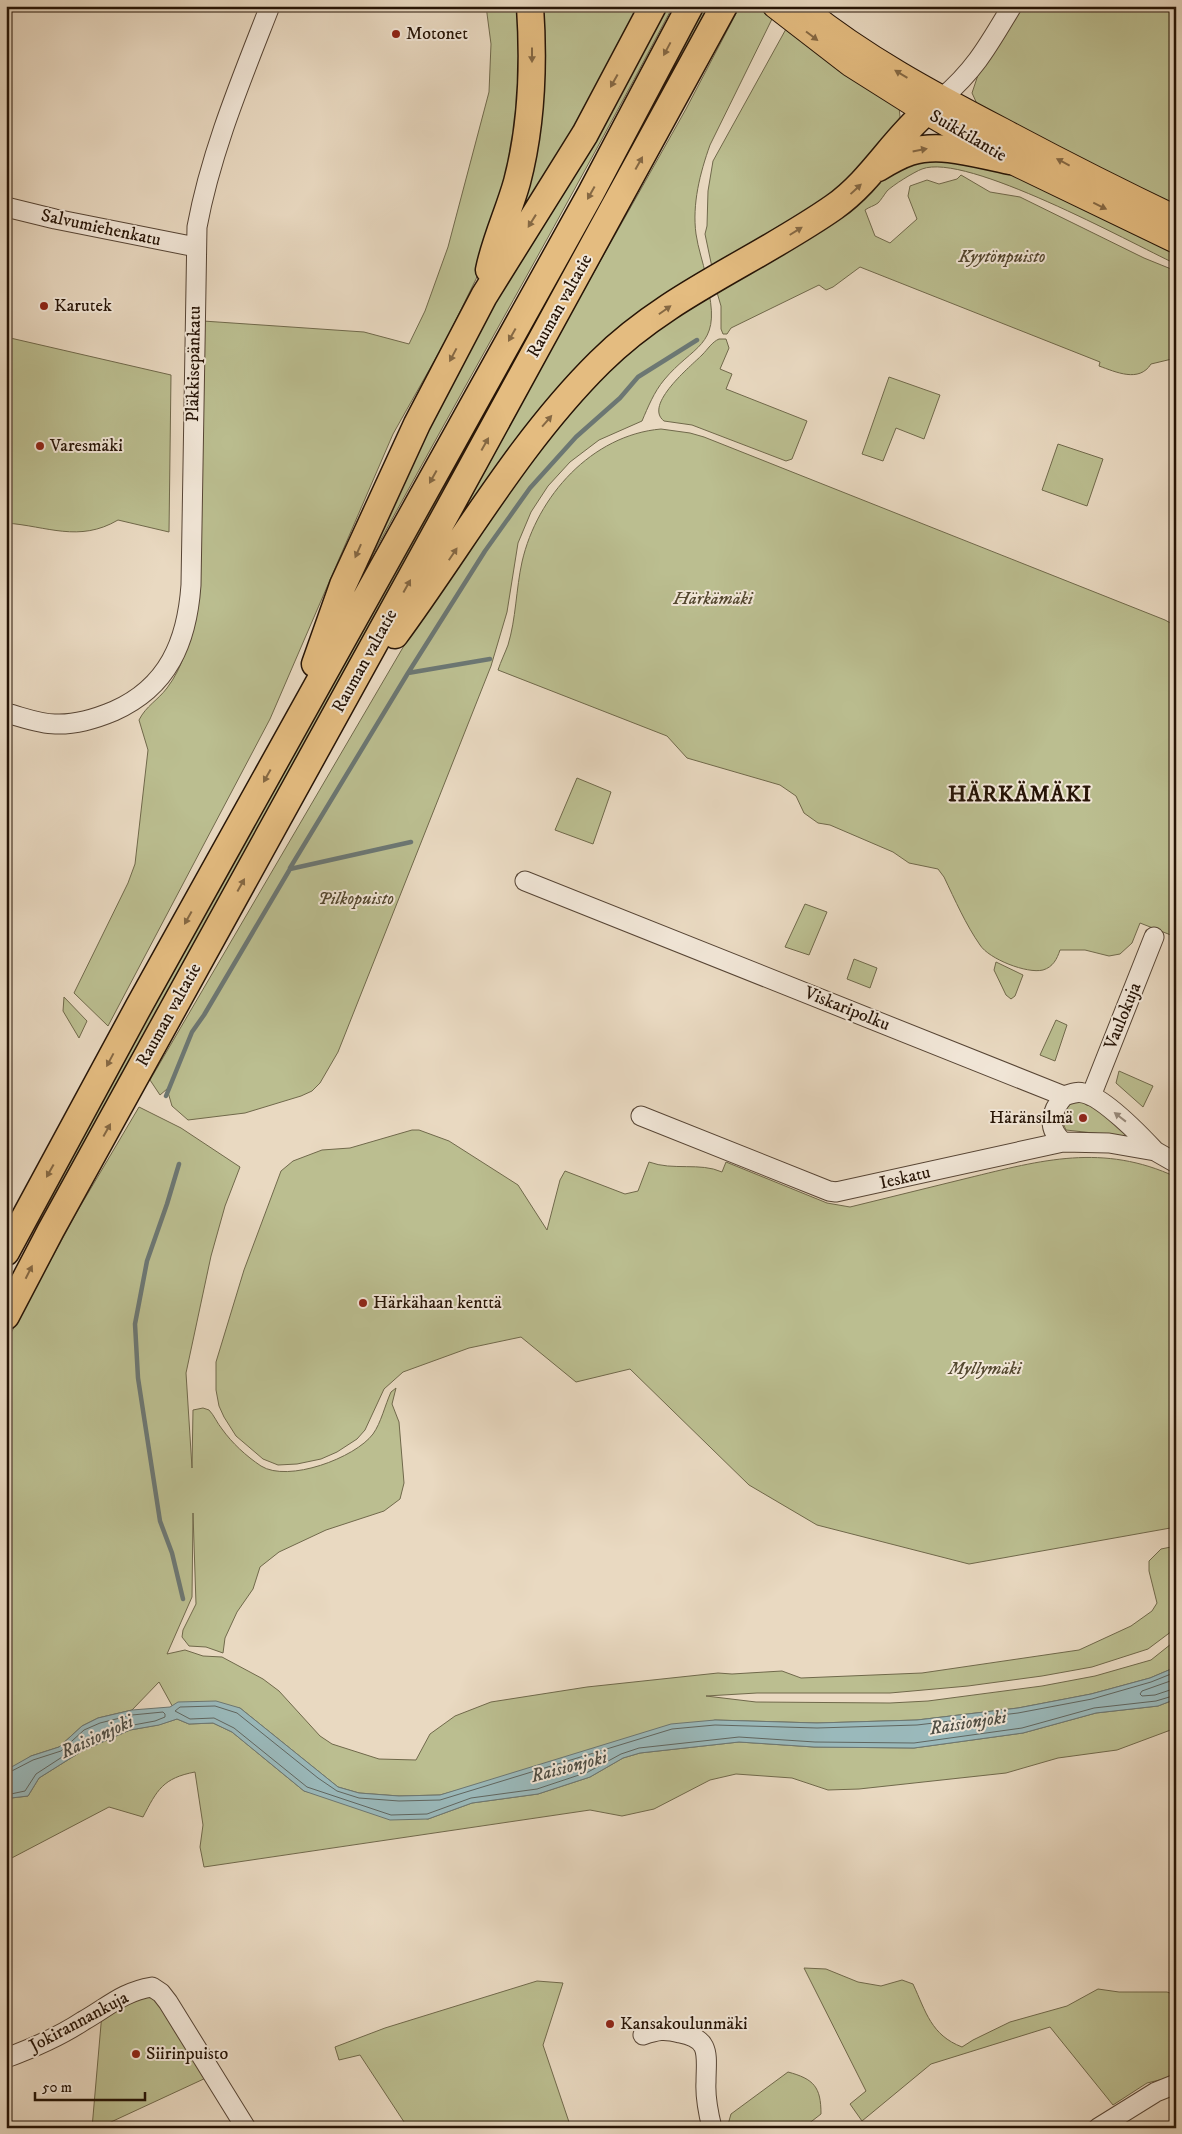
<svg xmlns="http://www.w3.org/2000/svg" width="1182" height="2134" font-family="'IM FELL DW Pica',serif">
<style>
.green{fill:#bbbe90;stroke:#70694b}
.water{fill:#9ab9bb;stroke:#6c7773}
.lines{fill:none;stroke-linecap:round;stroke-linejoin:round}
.shore{stroke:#606660;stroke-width:1}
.stream{stroke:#6c7773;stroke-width:4.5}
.minor-casing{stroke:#574535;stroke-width:21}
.major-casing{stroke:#261406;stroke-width:26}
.highway-casing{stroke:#261406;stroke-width:29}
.minor{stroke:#f1e6d7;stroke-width:19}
.major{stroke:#e4bc80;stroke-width:24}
.highway{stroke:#e4bc80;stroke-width:26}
.oneway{fill:#856843}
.oneway2{fill:#968879}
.poi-dot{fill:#8f2418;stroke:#f1e6d7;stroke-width:2}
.labels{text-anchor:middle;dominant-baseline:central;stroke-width:4;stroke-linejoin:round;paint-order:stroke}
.poi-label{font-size:18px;fill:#261406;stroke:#f1e6d7;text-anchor:start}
.street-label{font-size:18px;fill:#261406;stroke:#f1e6d7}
.park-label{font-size:18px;font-style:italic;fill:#53472f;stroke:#f1e6d7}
.water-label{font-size:19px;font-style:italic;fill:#4f4e45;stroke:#f1e6d7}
.district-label{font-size:22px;font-weight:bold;letter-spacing:1px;fill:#261406;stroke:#f1e6d7}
</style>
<rect width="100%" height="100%" fill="#e9d9c1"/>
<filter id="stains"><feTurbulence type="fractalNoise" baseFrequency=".004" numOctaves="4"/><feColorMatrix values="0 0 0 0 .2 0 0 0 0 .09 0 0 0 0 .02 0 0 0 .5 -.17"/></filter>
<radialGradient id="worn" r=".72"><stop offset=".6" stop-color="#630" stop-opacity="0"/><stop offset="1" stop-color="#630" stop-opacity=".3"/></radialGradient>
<path class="green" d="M486 6H521L519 128 491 240 476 279 446 340 393 434 270 719 108 1026 74 993 128 883 135 864 148 750 139 720C146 706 158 700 167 688 183 667 188 644 194 620L203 321 364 332 409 344 425 311 448 247 489 92 491 44Z
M537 6H643L511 238Z
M661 6H673C570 203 458 396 353 591L420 431Z
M703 6H712L49 1211 42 1206Z
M740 6H756L772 19 710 145C700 173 692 204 696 234 698 248 703 262 706 276L667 299 425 582 562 329 686 109Z
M1018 6H1176V207L978 106 972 93 978 75Z
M786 29 899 107 900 117 896 125 828 201 713 272 705 234 707 226 708 191 713 161Z
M921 156 1006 171 1176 249V264C1129 242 966 152 922 169 914 172 893 185 887 191 884 195 881 200 878 203 874 206 869 207 865 210L875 236 890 243 917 219 908 196 910 186 927 180 939 184 957 179 961 175 990 192 1020 197 1144 258 1176 271V358L1151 364C1139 383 1116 372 1099 366L1100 362 860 267 833 287 826 290 819 285 731 328 727 334H723L721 329V306L716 289 886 175Z
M709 293C720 347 693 345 664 380 654 392 648 407 642 421L599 440 570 462 548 486 531 512 518 543 507 612 491 666 338 1052 320 1083 312 1091 301 1096 245 1113 188 1120 172 1106 167 1089 160 1095 150 1080 405 644 440 588 526 461 623 355Z
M6 337 171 375 169 532 118 520C79 543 47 526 6 523Z
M719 339H726L729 348 720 369 732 374 726 389 807 421 792 459 786 461 692 425 664 421C643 405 691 366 702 355 708 349 712 342 719 339Z
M889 377 940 395 924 439 896 428 883 461 862 454Z
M661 429 690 433 704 437 1165 620 1176 626V937L1140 923 1132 943 1120 954 1109 956 1085 950H1060C1057 959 1053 967 1043 970 1027 974 989 959 980 945 966 925 955 900 944 877L938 869 909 863 893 852 830 825 818 823 804 813 796 796 780 785 687 758 667 736 498 670C501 661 505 653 508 645 516 619 516 589 522 562 537 496 592 435 661 429Z
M1058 444 1103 459 1087 506 1042 490Z
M577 778 611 792 593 844 555 830Z
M805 904 827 912 809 955 785 947Z
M854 959 877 968 870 988 847 979Z
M996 962 1023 975 1015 996 1011 999 1006 995 994 970Z
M64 997 87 1021 79 1038 63 1011Z
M1056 1020 1067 1025 1055 1061 1040 1055Z
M1119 1071 1153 1086 1143 1107 1116 1083Z
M1074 1101H1085L1130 1132V1137L1066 1130 1061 1119 1064 1107Z
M139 1107 181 1128 240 1167 225 1206 211 1256 186 1373 192 1468 193 1410 203 1408 209 1410C214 1415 217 1423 222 1429 232 1443 246 1456 261 1466 288 1483 355 1458 373 1434 381 1423 385 1405 391 1392L396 1388 392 1404 399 1422 404 1483 400 1499 384 1511 326 1530 279 1552 260 1567 253 1589 237 1612 225 1638 223 1653 206 1647 189 1646 182 1637 183 1630 196 1604 193 1513 192 1597 167 1654 185 1650 203 1656 222 1657 263 1679 279 1691 320 1736 332 1744 379 1759 416 1760 430 1734 455 1716 491 1702 587 1687 718 1673 732 1674 782 1671 801 1678 922 1673 1079 1650 1131 1626 1152 1611 1157 1603 1149 1571V1561L1161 1549 1176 1546V1628L1148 1649 1092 1667 1042 1676 968 1686 890 1693H757L706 1696 756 1702 890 1703 928 1701 1042 1686 1095 1676 1151 1660 1176 1640V1667L1150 1678 1091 1694 1018 1708 917 1720 817 1723 715 1720 440 1795 399 1796 359 1793 338 1787 240 1708 175 1711 159 1682 132 1710 98 1718 82 1726 59 1747 31 1756 6 1773V1342L78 1210Z
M412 1130H419L449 1141 518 1185 547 1230 560 1180 565 1171 625 1194 638 1191 649 1162C673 1171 700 1162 722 1172L726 1162 827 1203 850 1207C889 1197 929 1188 968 1178 1042 1160 1103 1143 1176 1177V1527L969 1564 817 1525 749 1485 630 1369 576 1382 521 1337 469 1348 403 1372 384 1389 365 1430 357 1439 337 1452 321 1459 297 1464 278 1465 263 1459 236 1436 224 1417 219 1406 216 1390V1362L244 1270 281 1171 293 1161 322 1150 350 1148Z
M1176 1699V1728L1117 1750 1058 1758 1006 1773 859 1789 828 1790 792 1778 736 1774 710 1780 654 1809 622 1816 590 1810 204 1867 200 1847 203 1825 195 1772C163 1778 157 1790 143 1817L109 1807 6 1861V1801L11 1798 28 1796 39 1778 82 1751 130 1730 158 1725 177 1719 189 1724 213 1723 232 1732 304 1791 428 1819 472 1803 538 1794 590 1777 623 1758 640 1753 739 1742 814 1747 914 1748 1023 1733 1096 1713 1158 1706Z
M804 1968 826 1969 858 1982 881 1986 902 1980 913 1984C926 2012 931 2035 962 2047L973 2040 1010 2022 1067 2006 1098 1989 1119 1992H1167L1176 1995V2076L1147 2083 1113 2105 1050 2027 931 2064 862 2121 850 2104 866 2091Z
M537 1981 563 1983 543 2045 571 2128H408L360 2055 339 2060 335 2047 385 2028Z
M146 1996 157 2000 208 2077 98 2128H92L102 2013Z
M788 2072C814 2079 821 2087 821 2114L803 2128H727L731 2114Z"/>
<path class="water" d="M1176 1667V1699L1158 1706 1096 1713 1023 1733 914 1748 814 1747 739 1742 640 1753 623 1758 590 1777 538 1794 472 1803 428 1819 390 1820 304 1791 232 1732 213 1723 189 1724 177 1719 159 1725 130 1730 82 1751 39 1778 28 1796 11 1798 6 1801V1773L8 1769 31 1756 59 1747 82 1726 98 1718 132 1710 170 1707 178 1702 216 1701 240 1708 338 1787 359 1793 399 1796 440 1795 671 1724 715 1720 817 1723 917 1720 1018 1708 1091 1694 1150 1678Z"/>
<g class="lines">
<path class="shore" d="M1176 1672 1151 1682 1092 1699 1018 1713 917 1725 817 1728 715 1725 672 1729 440 1800 399 1801 359 1798 337 1791 318 1778 237 1713 215 1706 180 1707 175 1711 190 1719 214 1718 234 1728 307 1787 391 1815 427 1814 471 1798 537 1789 588 1772 621 1754 639 1748 739 1737 815 1742 914 1743 1022 1728 1094 1708 1156 1701 1176 1695
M1176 1679 1142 1691 1140 1694 1142 1696 1155 1695 1176 1688
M6 1774 33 1760 61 1751 84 1730 100 1723 132 1715 163 1712 165 1714V1717L155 1721 128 1726 79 1746 36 1774 25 1791 6 1795"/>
<path class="stream" d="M408 673 485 551 530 488 576 437 620 398 638 377 697 340
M290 868 408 673 490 659
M166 1096 192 1032 204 1015 290 869 411 842
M179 1164 167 1204 147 1261 135 1324 138 1378 160 1521 172 1553 183 1599"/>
<defs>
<path id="minor" d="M942 98C976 69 989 44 1012 6
M6 207 55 219 196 247
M6 713C22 717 39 724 55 724 75 725 95 719 114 711 168 687 187 642 191 585L197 227C211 151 242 78 270 6
M525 881 1064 1096C1071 1094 1076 1091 1083 1093 1102 1096 1141 1136 1155 1151
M1091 1096 1154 937
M641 1116 829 1191 836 1192 1063 1142 1109 1143 1155 1151 1176 1163
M1063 1142C1046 1128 1051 1111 1064 1096
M643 2035C658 2030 664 2029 680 2033 712 2039 706 2056 706 2082 705 2098 708 2112 712 2128
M6 2058C33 2048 59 2037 83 2021 108 2007 122 1992 152 1987L161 1993 168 2002 246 2128
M1098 2128 1156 2092 1176 2084"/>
<path id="major" d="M775 6 850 64 926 112 1010 161 1176 241
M801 6C862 56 933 94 1002 130 1060 161 1117 190 1176 218"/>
<path id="highway" d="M878 168C888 162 898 156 910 152 942 142 978 155 1010 161
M489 270C495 240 509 211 517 182 532 125 534 65 530 6
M395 635C462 544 519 442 600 362 667 295 757 261 834 207 871 181 892 141 926 112
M315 664 343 585 417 424 484 296 585 134 653 6
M6 1252 139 1006 591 193 690 6
M6 1316 51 1230 446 514 724 6"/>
</defs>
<use href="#minor" class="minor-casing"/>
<use href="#major" class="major-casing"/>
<use href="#highway" class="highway-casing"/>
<use href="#minor" class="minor"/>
<use href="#major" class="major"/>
<use href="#highway" class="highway"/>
</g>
<defs><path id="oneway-solid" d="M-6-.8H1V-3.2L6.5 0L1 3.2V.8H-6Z" transform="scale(1.25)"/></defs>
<g class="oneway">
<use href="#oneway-solid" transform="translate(812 36) rotate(37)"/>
<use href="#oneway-solid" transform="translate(667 49) rotate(118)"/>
<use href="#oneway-solid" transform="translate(532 55) rotate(90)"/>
<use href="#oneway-solid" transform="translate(901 74) rotate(-149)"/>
<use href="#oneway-solid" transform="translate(614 81) rotate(119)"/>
<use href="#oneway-solid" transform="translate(920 150) rotate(-11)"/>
<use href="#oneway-solid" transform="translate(1063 162) rotate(-152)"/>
<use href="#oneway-solid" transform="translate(639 163) rotate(-61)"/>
<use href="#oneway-solid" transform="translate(856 189) rotate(-43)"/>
<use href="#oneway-solid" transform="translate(591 193) rotate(119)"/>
<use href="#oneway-solid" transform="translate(1100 206) rotate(26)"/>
<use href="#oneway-solid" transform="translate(532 221) rotate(122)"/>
<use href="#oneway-solid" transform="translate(796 231) rotate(-32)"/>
<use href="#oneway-solid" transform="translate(665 310) rotate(-35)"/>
<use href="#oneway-solid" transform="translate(512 335) rotate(119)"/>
<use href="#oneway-solid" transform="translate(453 355) rotate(118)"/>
<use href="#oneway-solid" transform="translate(547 421) rotate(-49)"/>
<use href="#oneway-solid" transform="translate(485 444) rotate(-61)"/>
<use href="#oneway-solid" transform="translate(433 477) rotate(119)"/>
<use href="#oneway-solid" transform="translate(358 551) rotate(114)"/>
<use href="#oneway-solid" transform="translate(453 554) rotate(-56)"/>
<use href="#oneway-solid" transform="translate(407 586) rotate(-61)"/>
<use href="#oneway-solid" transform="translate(267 776) rotate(119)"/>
<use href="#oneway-solid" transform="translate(241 885) rotate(-61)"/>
<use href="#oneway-solid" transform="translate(188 918) rotate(119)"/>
<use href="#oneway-solid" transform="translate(110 1060) rotate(118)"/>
<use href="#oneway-solid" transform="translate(107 1130) rotate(-61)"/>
<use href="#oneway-solid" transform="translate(50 1171) rotate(119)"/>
<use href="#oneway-solid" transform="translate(29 1272) rotate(-63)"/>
</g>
<use class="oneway2" href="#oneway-solid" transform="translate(1120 1117) rotate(-142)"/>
<g class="poi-dot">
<circle cx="396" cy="34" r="5"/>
<circle cx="44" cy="306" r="5"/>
<circle cx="40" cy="446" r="5"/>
<circle cx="1083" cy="1118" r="5"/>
<circle cx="363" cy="1303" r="5"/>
<circle cx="610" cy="2024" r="5"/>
<circle cx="136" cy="2054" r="5"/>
</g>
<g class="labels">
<g class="poi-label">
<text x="406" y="34">Motonet</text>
<text x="54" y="306">Karutek</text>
<text x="50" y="446">Varesmäki</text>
<text x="1073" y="1118" text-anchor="end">Häränsilmä</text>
<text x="373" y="1303">Härkähaan kenttä</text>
<text x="620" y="2024">Kansakoulunmäki</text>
<text x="146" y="2054">Siirinpuisto</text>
</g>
<g class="street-label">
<text transform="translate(968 136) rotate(30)">Suikkilantie</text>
<text transform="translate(101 228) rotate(12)">Salvumiehenkatu</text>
<text transform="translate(560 306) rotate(-61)">Rauman valtatie</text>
<text transform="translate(194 364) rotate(-89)">Pläkkisepänkatu</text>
<text transform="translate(365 661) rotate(-61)">Rauman valtatie</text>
<text transform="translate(847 1009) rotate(22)">Viskaripolku</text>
<text transform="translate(169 1015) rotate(-61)">Rauman valtatie</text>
<text transform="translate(1123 1016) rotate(-68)">Vaulokuja</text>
<text transform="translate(905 1178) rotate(-13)">Ieskatu</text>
<text transform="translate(79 2022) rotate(-28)">Jokirannankuja</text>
</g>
<g class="park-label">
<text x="1002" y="257">Kyytönpuisto</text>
<text x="713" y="599">Härkämäki</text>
<text x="356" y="899">Pilkopuisto</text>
<text x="985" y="1369">Myllymäki</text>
</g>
<g class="water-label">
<text transform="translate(968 1723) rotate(-9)">Raisionjoki</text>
<text transform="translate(97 1737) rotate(-25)">Raisionjoki</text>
<text transform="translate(569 1767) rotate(-15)">Raisionjoki</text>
</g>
<g class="district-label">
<text x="1020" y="794">HÄRKÄMÄKI</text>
</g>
</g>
<rect width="1182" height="2134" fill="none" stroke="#e9d9c1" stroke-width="25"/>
<rect x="8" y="8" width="1167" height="2119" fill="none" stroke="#261406" stroke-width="2.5"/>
<rect x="12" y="12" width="1157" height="2109" fill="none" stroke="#261406"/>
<path d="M35 2092v8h110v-8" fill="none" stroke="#261406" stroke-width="2.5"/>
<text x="42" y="2092" font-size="15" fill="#261406" stroke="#f1e6d7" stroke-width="4" paint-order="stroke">50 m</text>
<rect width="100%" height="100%" filter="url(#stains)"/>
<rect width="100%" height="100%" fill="url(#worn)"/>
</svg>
